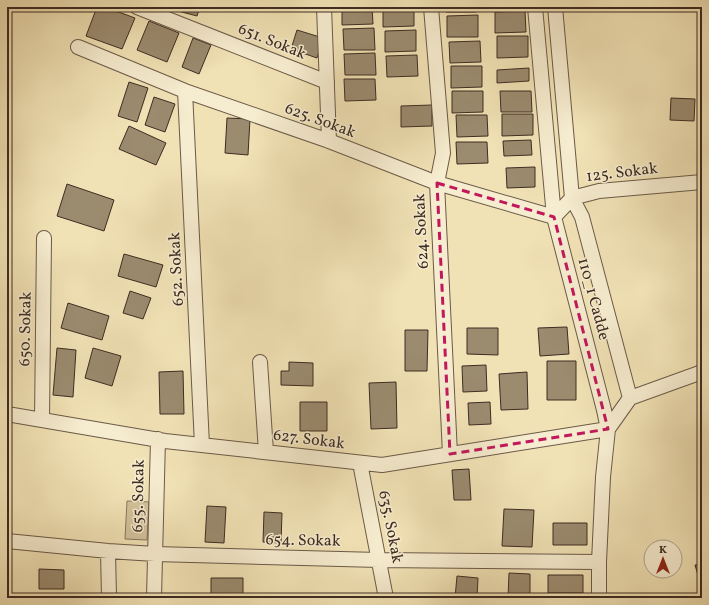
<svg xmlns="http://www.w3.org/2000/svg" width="709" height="605" font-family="Vollkorn,serif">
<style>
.green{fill:#d3c39c;stroke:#887860}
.building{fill:#9b8b6f;stroke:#3e2c23}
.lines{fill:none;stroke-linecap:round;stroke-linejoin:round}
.minor-casing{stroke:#6b5a48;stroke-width:16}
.minor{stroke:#f6eccf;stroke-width:14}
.marked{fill:none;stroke:#c2185b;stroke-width:3;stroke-dasharray:8 5;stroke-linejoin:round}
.labels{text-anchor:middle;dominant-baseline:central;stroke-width:3;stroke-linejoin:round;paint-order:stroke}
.street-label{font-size:16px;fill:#3e2c23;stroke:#f6eccf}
</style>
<rect width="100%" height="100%" fill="#f1e2b5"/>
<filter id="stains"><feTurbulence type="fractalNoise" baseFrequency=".005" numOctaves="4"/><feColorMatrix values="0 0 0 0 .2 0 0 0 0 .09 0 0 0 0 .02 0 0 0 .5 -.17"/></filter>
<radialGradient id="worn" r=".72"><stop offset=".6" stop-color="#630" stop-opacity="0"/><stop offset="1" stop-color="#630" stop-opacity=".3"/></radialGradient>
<path class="green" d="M127 501 149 502 147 540 125 539Z"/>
<path class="building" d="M97 7H105L135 18 122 49 86 36Z
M179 7H200L197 16 178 11Z
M342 7H372L373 24 342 25Z
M383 7H414V26L383 27Z
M446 7H476V12H446Z
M525 11 526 32 495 33V12Z
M478 15V37H447V16Z
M149 21 179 33 167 62 137 50Z
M374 28 375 50H344L343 29Z
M297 30 323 38 317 58 291 49Z
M416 30V51L385 52V31Z
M497 36H528V57L497 58Z
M193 38 211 45 199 74 182 67Z
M480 41 481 62 450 63 449 42Z
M375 53 376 75H345L344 54Z
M417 55 418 76 387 77 386 56Z
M451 66H482V87L451 88Z
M529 68V81L497 83V70Z
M344 79H375L376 100 345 101Z
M129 82 148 88 137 122 118 116Z
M452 91H483V112L452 113Z
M500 91H531L532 112H501Z
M154 97 175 104 165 132 145 125Z
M671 98 695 99 694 121 670 120Z
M432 105V126L401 127V106Z
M502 114H533V135L502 136Z
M456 115H487L488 136 457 137Z
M227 118 250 119 248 155 225 153Z
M129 126 166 143 156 165 119 149Z
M531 140 532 155 504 156 503 141Z
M456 142H487L488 163 457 164Z
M535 167V187L507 188 506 168Z
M67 184 114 200 104 231 57 216Z
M124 254 163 265 156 287 118 276Z
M130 291 151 298 143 319 123 313Z
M68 303 109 316 102 340 61 328Z
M567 327 569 354 540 356 538 328Z
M467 328H498V355L467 354Z
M405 330H428L427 371H405Z
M57 348 76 350 73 397 53 395Z
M93 348 121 356 112 386 85 378Z
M547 361H576V400H547Z
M289 362 313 363V386L281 385V371H289Z
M486 365 487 391 463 392 462 366Z
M183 371 184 414H160L159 372Z
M527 372 528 409 501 410 499 374Z
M396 382 397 428 371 429 369 383Z
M300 402H327V431H300Z
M490 402 491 424 469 425 468 403Z
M469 469 471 500H454L452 470Z
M207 506 226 507 224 543 205 542Z
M504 509 534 510 532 547 502 546Z
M264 512 282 513 281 543 263 542Z
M553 523H587V545H553Z
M702 564V589L695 565Z
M39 569 64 570V589H39Z
M509 573 530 574V598H508Z
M548 575H583V593H548Z
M457 576 478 578 477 598H455Z
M211 578H243V598H211Z
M7 596 28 597V598H7Z"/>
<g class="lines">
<defs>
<path id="minor" d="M137 7 327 82
M324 7 329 141
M431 7 443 153 437 183 450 454
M535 7 554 217 604 410 608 429 603 477 599 562V598
M555 7 572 198 582 217 630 398
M78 47 185 91 329 141 437 183 554 217 572 198 599 191 702 182
M185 91 202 445
M260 362 266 452
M7 414 165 441 382 465 608 429
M42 420 44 238
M608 429 630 398 702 372
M360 463 386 598
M7 541 108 551 155 554 379 560 599 562
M108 551 109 598
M154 598 158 439"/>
</defs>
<use href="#minor" class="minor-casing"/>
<use href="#minor" class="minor"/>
</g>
<path class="marked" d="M437 183 554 217 608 429 450 454Z"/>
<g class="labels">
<g class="street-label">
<text transform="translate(272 42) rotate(22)">651. Sokak</text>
<text transform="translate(320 121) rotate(20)">625. Sokak</text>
<text transform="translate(622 173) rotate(-7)">125. Sokak</text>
<text transform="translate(422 231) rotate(-93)">624. Sokak</text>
<text transform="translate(177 269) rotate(-93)">652. Sokak</text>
<text transform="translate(593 299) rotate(75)">110_1 Cadde</text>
<text transform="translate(26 329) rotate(-89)">650. Sokak</text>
<text transform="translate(309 440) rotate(7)">627. Sokak</text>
<text transform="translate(139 496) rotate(-89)">655. Sokak</text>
<text transform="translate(390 527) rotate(79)">635. Sokak</text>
<text transform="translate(303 541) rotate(1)">654. Sokak</text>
</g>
</g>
<rect width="709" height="605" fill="none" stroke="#f1e2b5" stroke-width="24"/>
<rect x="8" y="8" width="693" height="589" fill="none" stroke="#3e2c23" stroke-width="2"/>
<rect x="12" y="12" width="685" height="581" fill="none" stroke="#3e2c23"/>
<g transform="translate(663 559)"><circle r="19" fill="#f6eccf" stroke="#ac9f8a"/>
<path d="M0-3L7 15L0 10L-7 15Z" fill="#8f2418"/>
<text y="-6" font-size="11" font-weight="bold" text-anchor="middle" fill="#3e2c23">K</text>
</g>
<rect width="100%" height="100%" filter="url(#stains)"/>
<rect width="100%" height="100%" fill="url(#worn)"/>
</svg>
